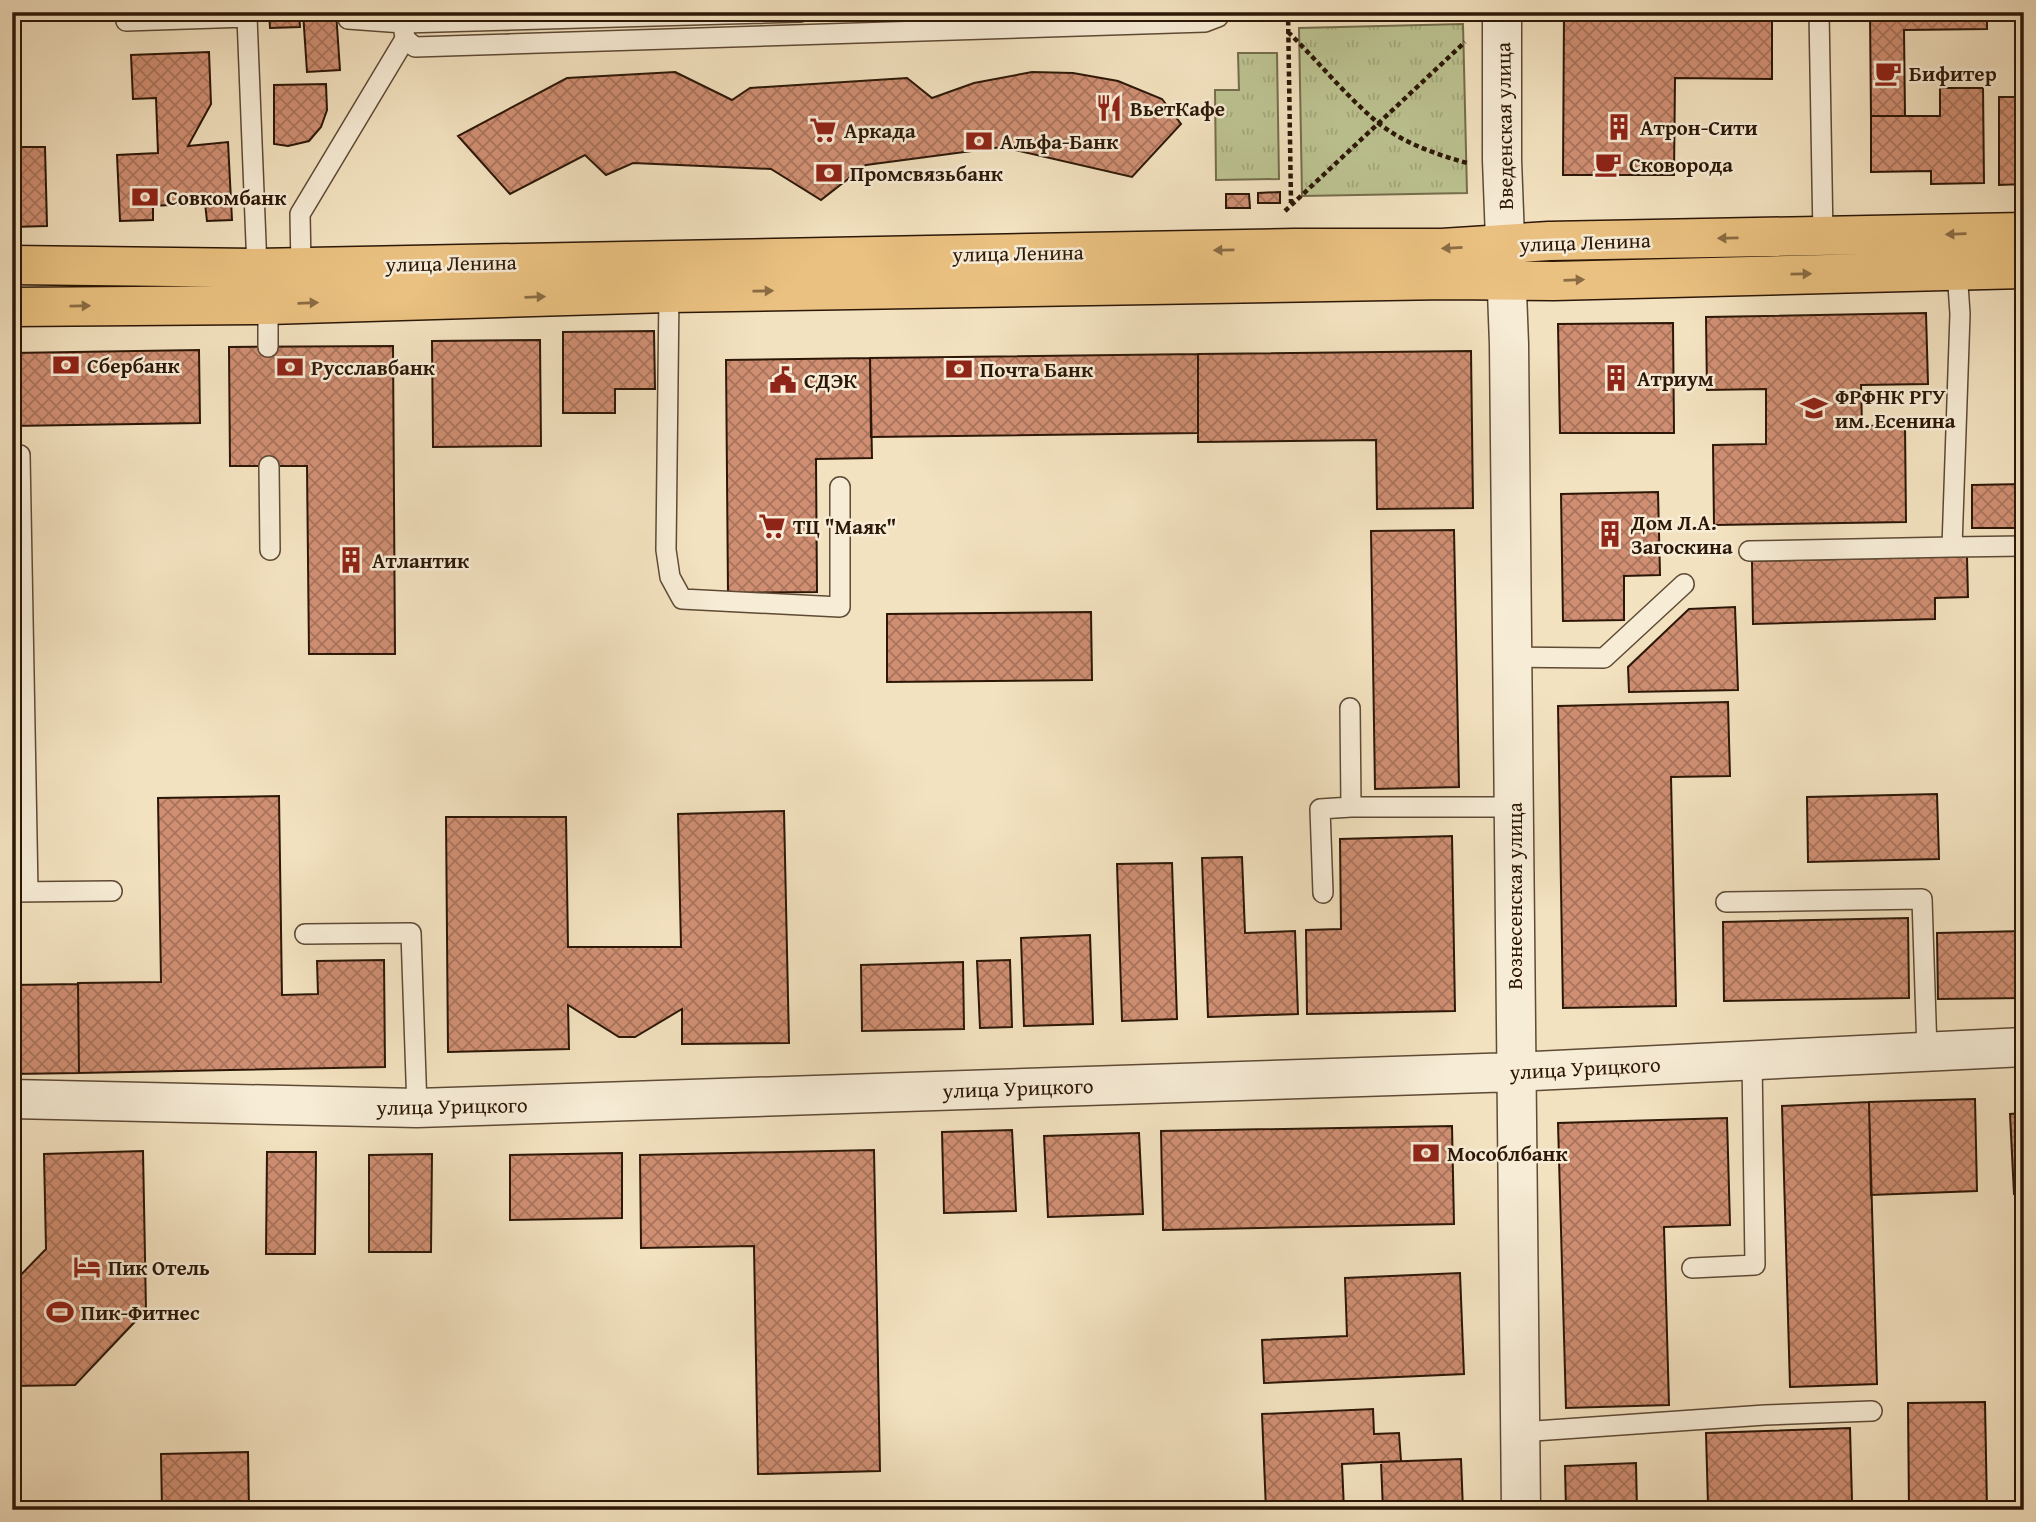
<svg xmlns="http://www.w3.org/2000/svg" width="2036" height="1522" font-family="'Gentium Book Plus',serif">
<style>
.grass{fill:url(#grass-tufts);stroke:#746d4c;stroke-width:2}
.building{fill:url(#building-cross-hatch);stroke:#2c1707;stroke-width:2}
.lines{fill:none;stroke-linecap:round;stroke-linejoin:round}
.lane-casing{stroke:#5e4a35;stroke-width:22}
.street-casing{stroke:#5e4a35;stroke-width:41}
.primary-casing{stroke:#2c1707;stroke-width:41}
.path{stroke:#2c1707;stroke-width:4.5;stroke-dasharray:5 3.5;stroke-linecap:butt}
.lane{stroke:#f7ecd6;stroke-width:19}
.street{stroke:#f7ecd6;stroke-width:38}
.primary{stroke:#eac180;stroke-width:38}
.oneway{fill:#8b6c44}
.labels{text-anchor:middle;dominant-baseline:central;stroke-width:5;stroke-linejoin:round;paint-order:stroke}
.poi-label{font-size:21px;font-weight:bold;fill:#2c1707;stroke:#f7ecd6;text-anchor:start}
.street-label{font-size:21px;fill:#2c1707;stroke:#f7ecd6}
</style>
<defs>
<pattern id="grass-tufts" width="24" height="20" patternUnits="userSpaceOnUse" patternTransform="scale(1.75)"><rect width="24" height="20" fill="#bcc391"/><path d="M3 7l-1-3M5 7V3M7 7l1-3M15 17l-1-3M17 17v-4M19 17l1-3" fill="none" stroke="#a2a77c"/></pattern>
<pattern id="building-cross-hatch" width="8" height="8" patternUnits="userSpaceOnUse" patternTransform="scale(1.75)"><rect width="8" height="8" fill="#d08f73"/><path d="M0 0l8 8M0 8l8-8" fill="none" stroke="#a9745c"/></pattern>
</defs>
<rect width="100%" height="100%" fill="#f3e2c0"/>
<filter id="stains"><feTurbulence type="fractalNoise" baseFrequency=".00286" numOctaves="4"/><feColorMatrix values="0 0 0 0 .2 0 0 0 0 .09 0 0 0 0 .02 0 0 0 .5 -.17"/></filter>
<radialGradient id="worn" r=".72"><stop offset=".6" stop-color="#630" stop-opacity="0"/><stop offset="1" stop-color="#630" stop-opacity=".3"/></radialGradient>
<path class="grass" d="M1463 24 1467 193 1302 196 1299 28Z
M1238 53H1277L1279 179 1216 180 1215 90H1239Z"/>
<path class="building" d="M269 12H299L300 27 270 28Z
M303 12H336L340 70 307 72Z
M1652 12H1772V79L1675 78 1674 175H1563L1564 13Z
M1870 12H1987V29L1904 30 1905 116H1871Z
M209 52 211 104 188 146 228 142 232 220 207 221 205 203 153 206V220L120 221 117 155 158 153 156 98 133 99 131 55Z
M675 72 732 100 750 88 907 78 932 98 974 83 1032 72 1073 73 1118 81 1162 99 1181 124 1132 177 1002 147 866 165 821 200 771 169 633 163 606 175 585 155 510 194 458 136 567 78Z
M326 84 327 110 321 127 309 141 288 146 274 144V85Z
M1940 88H1983L1984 183 1931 184V171L1871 172V116H1940Z
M1999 97H2024V184L1999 185Z
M12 147H45L47 226 12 227Z
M1280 192V203H1258V193Z
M1226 194H1249L1250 208H1226Z
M1926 313 1928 384 1861 385 1862 426 1905 425 1906 522 1714 525 1713 445 1766 444V389L1707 390 1706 317Z
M1673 323 1674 433H1560L1558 324Z
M654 331 655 389H615V413H563V332Z
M540 340 541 446 433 447 432 341Z
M393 346 395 654H309L307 466H230L229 347Z
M199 350 200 423 12 426V353Z
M1471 351 1473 508 1377 509 1376 440 1198 442V354Z
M1198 354V433L871 437 870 358Z
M870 358 872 458 816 459 817 592 728 593 726 360Z
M2024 484V528H1972V485Z
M1658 492 1660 575 1624 576V620L1563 621 1561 494Z
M1454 530 1459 787 1375 789 1371 531Z
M1967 556 1968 597 1935 598V619L1753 624 1752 561Z
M1735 607 1738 690 1629 692 1628 667 1689 609Z
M1091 612 1092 680 887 682V614Z
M1728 702 1730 776 1671 777 1676 1006 1563 1008 1558 706Z
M1937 794 1939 859 1808 862 1807 797Z
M279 796 282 995 318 994 317 961 384 960 385 1067 79 1073 78 983 161 982 158 798Z
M784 811 789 1043 682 1044V1009L635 1037H619L568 1005 569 1049 448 1052 446 817H566L568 947H681L678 814Z
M1452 836 1455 1011 1307 1014 1306 930 1341 929 1340 839Z
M1242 857 1245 933 1295 931 1298 1014 1208 1017 1202 858Z
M1172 863 1177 1019 1122 1021 1117 864Z
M1908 918 1909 998 1724 1001 1723 922Z
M2024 931V998L1938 999 1937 933Z
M1090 935 1093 1024 1024 1026 1021 938Z
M1010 960 1012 1027 980 1028 977 961Z
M963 962 964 1029 862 1031 861 965Z
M78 984 79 1073 12 1074V985Z
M1975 1099 1977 1191 1871 1195 1869 1102Z
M1869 1102 1877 1384 1790 1387 1782 1106Z
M2024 1113V1193L2014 1194 2010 1114Z
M1727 1118 1730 1225 1664 1227 1669 1405 1566 1408 1558 1123Z
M1452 1126 1454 1224 1163 1230 1161 1131Z
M1012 1130 1016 1211 944 1213 942 1132Z
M1139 1133 1143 1214 1048 1217 1044 1136Z
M874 1150 880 1471 758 1474 754 1246 641 1248 640 1155Z
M143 1151 146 1310 75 1385 12 1386V1284L46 1249 44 1154Z
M267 1152H316L315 1254H266Z
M622 1153V1218L510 1220V1155Z
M432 1154 431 1252H369V1155Z
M1460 1273 1464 1374 1264 1383 1262 1340 1347 1336 1345 1278Z
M1985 1402 1987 1510H1909L1908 1403Z
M1373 1409 1374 1434 1399 1433 1401 1461 1342 1464 1344 1510H1266L1262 1414Z
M1850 1428 1852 1501 1708 1505 1706 1433Z
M248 1452 249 1510H162L161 1454Z
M1461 1459 1463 1510H1383L1381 1462Z
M1636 1463 1637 1510H1566L1565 1466Z"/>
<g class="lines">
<defs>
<path id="lane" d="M348 12V19L403 23 800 12
M1819 12 1823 237
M126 21 247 17 257 268
M403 23 405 39 415 47 1205 22 1218 17V12
M301 266 300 214 405 39
M1957 270 1960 314 1952 547 2024 546
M669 293 666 550 670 577 682 599 840 607V487
M268 305V347
M20 455 28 892
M269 466 270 550
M1749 551 1952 547
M1512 657 1604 658 1684 584
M1350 708 1351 807H1513
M12 892 112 891
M1323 893 1320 809 1351 807
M1726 902 1922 899 1927 1051
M305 934 411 933 417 1108
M1692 1268 1755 1265 1752 1060
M1519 1432 1765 1415 1872 1411"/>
<path id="street" d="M1502 12V160L1509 344 1521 1510
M12 1099 417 1108 1515 1072 2024 1047"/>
<path id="primary" d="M12 265 257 268 1294 248H1442L1549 241 2024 232
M12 307 268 305 669 293 1446 280 1554 281 2024 269"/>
</defs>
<use href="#lane" class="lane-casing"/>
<use href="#street" class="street-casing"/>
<use href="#primary" class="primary-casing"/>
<path class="path" d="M1288 12 1291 203
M1288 32C1318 61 1345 95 1377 122 1403 143 1435 154 1467 163
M1285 211 1465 42"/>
<use href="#lane" class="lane"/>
<use href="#street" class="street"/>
<use href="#primary" class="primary"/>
</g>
<defs><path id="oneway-solid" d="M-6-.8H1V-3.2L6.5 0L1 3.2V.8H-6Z" transform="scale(1.75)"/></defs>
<g class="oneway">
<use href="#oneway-solid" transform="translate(1956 234) rotate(178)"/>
<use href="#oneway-solid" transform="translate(1728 238) rotate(179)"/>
<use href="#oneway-solid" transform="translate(1452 248) rotate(177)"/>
<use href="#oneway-solid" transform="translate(1224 250) rotate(179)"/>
<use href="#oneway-solid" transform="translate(1801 274) rotate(-1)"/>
<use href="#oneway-solid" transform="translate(1574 280) rotate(-2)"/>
<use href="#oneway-solid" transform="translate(763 291) rotate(-1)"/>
<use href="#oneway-solid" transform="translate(535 297) rotate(-2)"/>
<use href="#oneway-solid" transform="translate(308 303) rotate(-2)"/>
<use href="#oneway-solid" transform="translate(80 306) rotate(-1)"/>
</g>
<defs>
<symbol id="cafe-bare" viewBox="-9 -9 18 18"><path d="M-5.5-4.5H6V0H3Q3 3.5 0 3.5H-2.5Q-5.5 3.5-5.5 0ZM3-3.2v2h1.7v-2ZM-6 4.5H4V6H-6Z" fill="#8f2418" stroke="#f7ecd6" stroke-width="2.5" paint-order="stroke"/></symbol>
<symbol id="restaurant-bare" viewBox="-9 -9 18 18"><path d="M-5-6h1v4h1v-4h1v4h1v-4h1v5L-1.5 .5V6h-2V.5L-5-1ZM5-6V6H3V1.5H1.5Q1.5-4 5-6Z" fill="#8f2418" stroke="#f7ecd6" stroke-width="2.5" paint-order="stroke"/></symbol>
<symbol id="building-bare" viewBox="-9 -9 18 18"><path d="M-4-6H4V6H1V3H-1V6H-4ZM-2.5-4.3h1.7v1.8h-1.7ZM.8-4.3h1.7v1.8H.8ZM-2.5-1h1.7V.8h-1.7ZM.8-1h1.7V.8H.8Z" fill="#8f2418" stroke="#f7ecd6" stroke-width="2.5" paint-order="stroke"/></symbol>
<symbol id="supermarket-bare" viewBox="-9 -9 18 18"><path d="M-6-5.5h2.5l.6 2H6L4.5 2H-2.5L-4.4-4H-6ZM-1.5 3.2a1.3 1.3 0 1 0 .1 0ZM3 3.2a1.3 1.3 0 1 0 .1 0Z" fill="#8f2418" stroke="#f7ecd6" stroke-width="2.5" paint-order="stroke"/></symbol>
<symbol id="bank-bare" viewBox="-9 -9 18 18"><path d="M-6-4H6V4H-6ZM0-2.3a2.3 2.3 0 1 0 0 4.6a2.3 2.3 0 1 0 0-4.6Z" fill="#8f2418" stroke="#f7ecd6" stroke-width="2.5" paint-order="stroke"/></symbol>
<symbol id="civic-bare" viewBox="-9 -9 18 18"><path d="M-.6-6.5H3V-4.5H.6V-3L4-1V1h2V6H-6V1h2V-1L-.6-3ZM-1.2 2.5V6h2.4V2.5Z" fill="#8f2418" stroke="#f7ecd6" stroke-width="2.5" paint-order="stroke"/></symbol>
<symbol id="university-bare" viewBox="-9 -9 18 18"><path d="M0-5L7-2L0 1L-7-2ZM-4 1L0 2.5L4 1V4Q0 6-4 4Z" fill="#8f2418" stroke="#f7ecd6" stroke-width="2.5" paint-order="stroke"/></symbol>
<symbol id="hotel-bare" viewBox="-9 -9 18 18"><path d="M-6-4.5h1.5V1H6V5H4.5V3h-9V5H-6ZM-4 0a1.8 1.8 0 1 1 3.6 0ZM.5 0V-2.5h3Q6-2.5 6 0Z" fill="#8f2418" stroke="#f7ecd6" stroke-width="2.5" paint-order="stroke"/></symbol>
<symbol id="stadium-bare" viewBox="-9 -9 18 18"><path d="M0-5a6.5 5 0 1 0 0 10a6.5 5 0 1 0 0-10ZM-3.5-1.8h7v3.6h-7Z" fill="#8f2418" stroke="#f7ecd6" stroke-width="2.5" paint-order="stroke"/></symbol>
</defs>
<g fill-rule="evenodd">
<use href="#cafe-bare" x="1869" y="54" width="38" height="38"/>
<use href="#restaurant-bare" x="1090" y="89" width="38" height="38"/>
<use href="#building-bare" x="1600" y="108" width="38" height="38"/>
<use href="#supermarket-bare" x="804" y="111" width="38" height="38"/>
<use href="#bank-bare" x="960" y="122" width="38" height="38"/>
<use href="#cafe-bare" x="1589" y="145" width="38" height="38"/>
<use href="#bank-bare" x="810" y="154" width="38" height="38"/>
<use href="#bank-bare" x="126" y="178" width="38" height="38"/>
<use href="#bank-bare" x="47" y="346" width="38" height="38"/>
<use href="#bank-bare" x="271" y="348" width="38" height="38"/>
<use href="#bank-bare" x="940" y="350" width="38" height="38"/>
<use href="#building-bare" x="1597" y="359" width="38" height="38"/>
<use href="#civic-bare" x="764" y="361" width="38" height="38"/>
<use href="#university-bare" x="1795" y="389" width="38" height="38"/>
<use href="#supermarket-bare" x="753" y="507" width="38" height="38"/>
<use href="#building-bare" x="1591" y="515" width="38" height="38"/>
<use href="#building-bare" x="332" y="541" width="38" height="38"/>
<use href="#bank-bare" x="1407" y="1134" width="38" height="38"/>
<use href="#hotel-bare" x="68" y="1248" width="38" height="38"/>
<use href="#stadium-bare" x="41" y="1293" width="38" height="38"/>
</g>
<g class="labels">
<g class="poi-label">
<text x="1909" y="73">Бифитер</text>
<text x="1130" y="108">ВьетКафе</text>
<text x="1640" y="127">Атрон-Сити</text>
<text x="844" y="130">Аркада</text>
<text x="1000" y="141">Альфа-Банк</text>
<text x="1629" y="164">Сковорода</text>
<text x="850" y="173">Промсвязьбанк</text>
<text x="166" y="197">Совкомбанк</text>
<text x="87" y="365">Сбербанк</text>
<text x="311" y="367">Русславбанк</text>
<text x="980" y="369">Почта Банк</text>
<text x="1637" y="378">Атриум</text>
<text x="804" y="380">СДЭК</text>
<text x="1835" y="396">ФРФНК РГУ<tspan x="1835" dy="24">им. Есенина</tspan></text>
<text x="1631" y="522">Дом Л.А.<tspan x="1631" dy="24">Загоскина</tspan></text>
<text x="793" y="526">ТЦ "Маяк"</text>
<text x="372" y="560">Атлантик</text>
<text x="1447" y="1153">Мособлбанк</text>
<text x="108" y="1267">Пик Отель</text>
<text x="81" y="1312">Пик-Фитнес</text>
</g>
<g class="street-label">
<text transform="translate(1504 126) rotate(-91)">Введенская улица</text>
<text transform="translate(1585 242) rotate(-2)">улица Ленина</text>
<text transform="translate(1018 253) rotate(-1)">улица Ленина</text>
<text transform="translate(451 263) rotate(-1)">улица Ленина</text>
<text transform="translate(1514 896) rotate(-90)">Вознесенская улица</text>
<text transform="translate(1585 1068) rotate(-3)">улица Урицкого</text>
<text transform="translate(1018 1088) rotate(-2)">улица Урицкого</text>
<text transform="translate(452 1106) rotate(-1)">улица Урицкого</text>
</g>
</g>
<rect width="2036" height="1522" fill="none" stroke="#f3e2c0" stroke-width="42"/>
<rect x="14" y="14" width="2008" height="1494" fill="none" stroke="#2c1707" stroke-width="3.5"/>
<rect x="21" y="21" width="1994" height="1480" fill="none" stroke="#2c1707" stroke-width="2"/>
<rect width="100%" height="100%" filter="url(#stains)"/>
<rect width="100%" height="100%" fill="url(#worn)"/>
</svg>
